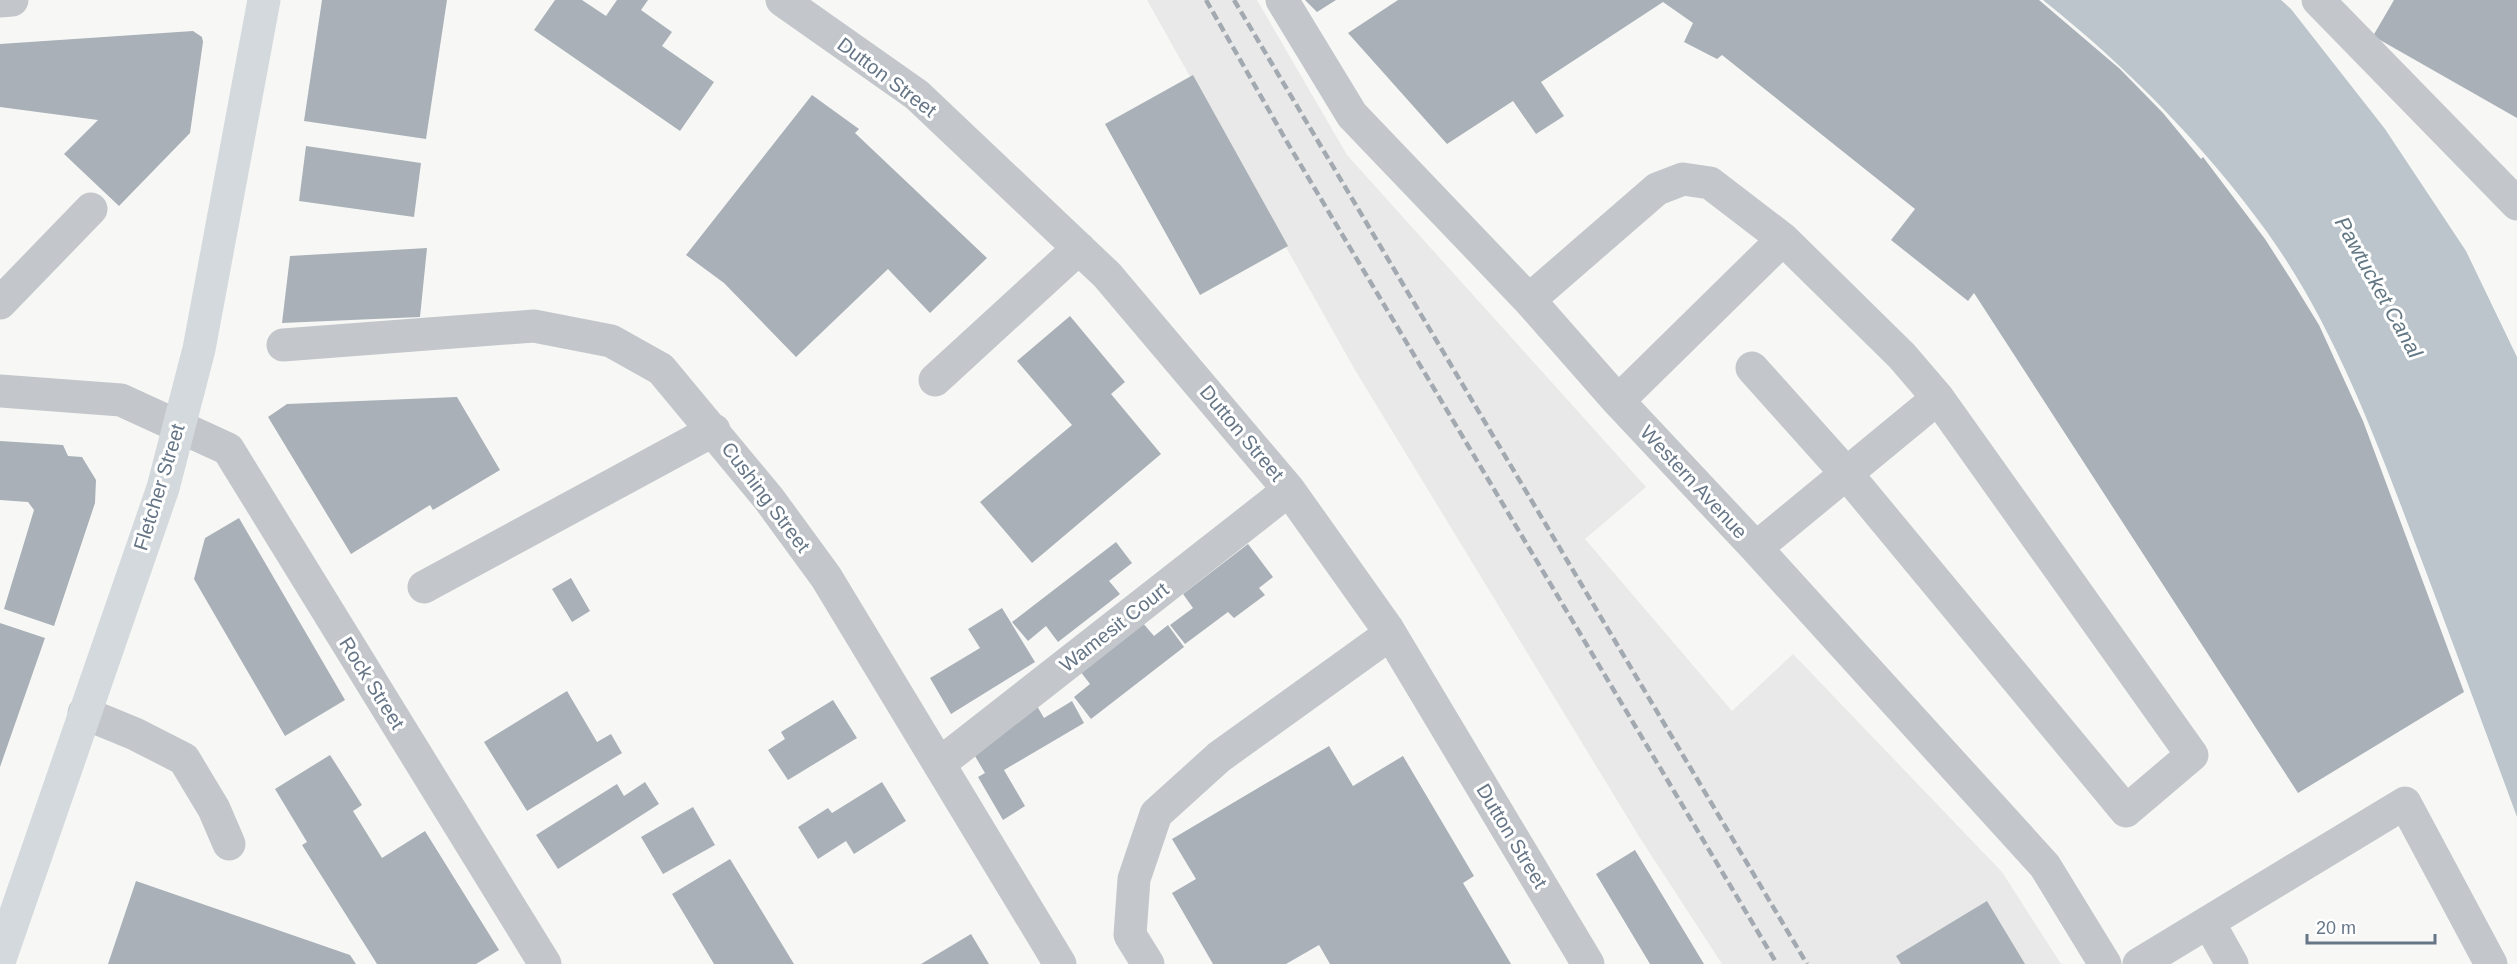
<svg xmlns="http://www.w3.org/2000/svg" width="2517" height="964" font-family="Helvetica,sans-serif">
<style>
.built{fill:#e8e9e8}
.water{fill:#bbc5cb}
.building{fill:#a9b0b8}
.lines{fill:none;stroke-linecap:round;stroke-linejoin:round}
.minor{stroke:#c3c7cb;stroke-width:33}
.major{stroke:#d4d9dd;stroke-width:33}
.rail{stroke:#a3a9b0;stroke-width:4.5;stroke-dasharray:9 4.5;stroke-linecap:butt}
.labels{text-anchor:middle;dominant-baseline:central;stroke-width:6;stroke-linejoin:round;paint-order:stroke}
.street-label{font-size:20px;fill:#667687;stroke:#fff}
.water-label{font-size:21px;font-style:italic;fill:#627783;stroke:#fff}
</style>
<rect width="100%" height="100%" fill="#f7f8f5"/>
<path class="built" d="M1147 0H1257L1347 155 1646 487 1585 539 1732 711 1793 654 2002 872 2061 964H1722L1640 838 1355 370Z"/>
<path class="water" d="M2043 0H2281L2291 9 2385 129 2466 251 2517 357V817C2482 722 2447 627 2411 532 2372 429 2332 323 2267 232 2204 145 2127 67 2043 0Z"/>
<path class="building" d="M322 0H447L426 139 304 121Z
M555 0H582L606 16 617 0H648L641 10 672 32 662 46 714 82 680 131 534 30Z
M1305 0H1336L1317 12Z
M1398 0H2039L2120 69 2163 113 2201 159 2203 157 2265 239 2292 281 2319 325 2363 421 2464 692 2298 793 1974 293 1968 301 1891 240 1915 209 1722 55 1717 59 1684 42 1693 23 1663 2 1541 82 1564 116 1536 134 1513 101 1447 144 1348 33Z
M2394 0H2517V118L2373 36Z
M193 31 202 37 203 42 190 133 119 206 64 154 98 120 0 107V44Z
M1193 75 1288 246 1200 295 1105 124Z
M812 95 859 129 855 133 987 258 930 313 888 269 796 357 724 283 686 255Z
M306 146 421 163 414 217 299 201Z
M427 248 420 317 282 323 290 256Z
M1070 316 1125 382 1111 394 1161 454 1032 563 980 502 1072 425 1017 361Z
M457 397 500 470 433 510 430 505 351 554 268 417 287 404Z
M0 441 63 445 68 456 82 457 96 480 95 503 54 626 4 609 34 510 28 502 0 500Z
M239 518 345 700 285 736 194 579 205 538Z
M1116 542 1132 563 1109 581 1120 594 1058 642 1046 626 1028 641 1012 622Z
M1248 544 1273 577 1259 588 1265 595 1234 618 1228 612 1185 644 1170 625 1193 608 1183 594Z
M571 578 590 611 572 622 552 589Z
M1002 608 1035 662 951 714 930 678 980 648 968 629Z
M1142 622 1154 636 1168 625 1184 647 1091 719 1074 697 1090 684 1080 671Z
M0 623 45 638 0 767Z
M567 691 597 742 611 734 622 753 527 811 484 742Z
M833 700 857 738 788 780 768 750 785 739 781 732Z
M1072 701 1084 723 1004 770 1025 806 1003 820 978 777 985 773 969 746 1037 706 1044 718Z
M1329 746 1353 786 1403 756 1474 876 1463 883 1511 964H1330L1319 945 1286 964H1213L1172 893 1196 879 1172 839Z
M330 755 362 805 353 811 382 858 425 831 499 950 476 964H377L302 845 307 842 275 789Z
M645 782 659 804 558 869 536 835 617 784 624 796Z
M882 782 906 821 854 854 846 841 818 859 798 827 828 808 832 813Z
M693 807 715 845 663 874 641 837Z
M1635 850 1704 964H1650L1596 874Z
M730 859 794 964H714L672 894Z
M136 881 350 955 356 964H108Z
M1987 901 2025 964H1901L1896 956Z
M971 934 989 964H921Z"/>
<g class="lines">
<path class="minor" d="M782 0 917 95 1107 275 1289 490 1387 628 1588 964
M1282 0 1352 115 1529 300 1618 401 1756 548 2045 866 2105 964
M2318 0 2517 204
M0 1 12 0
M1529 300 1657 189 1683 179 1710 183 1783 239 1902 356 1938 398
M0 303 91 209
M283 345 534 326 611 341 661 369 769 499 826 577 1060 964
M1752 368 1846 473 2126 811 2192 755 1938 398 1756 548
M935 380 1079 248
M0 391 121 400 228 449 545 964
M1618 401 1783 239
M424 587 714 430
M84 713 135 734 184 759 214 809 229 844
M939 764 1289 490
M2209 923 2232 964
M1148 964 1130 935 1134 879 1156 814 1219 757 1390 634
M2139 964 2405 803 2491 964"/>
<path class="major" d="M0 959 163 488 199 349 264 0"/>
<path class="rail" d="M1206 0 1287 142 1777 964
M1234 0 1807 964"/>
</g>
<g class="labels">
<g class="street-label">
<text transform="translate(887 77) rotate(37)">Dutton Street</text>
<text transform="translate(1242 433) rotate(50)">Dutton Street</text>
<text transform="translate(1694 482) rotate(47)">Western Avenue</text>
<text transform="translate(159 487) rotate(-73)">Fletcher Street</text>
<text transform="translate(766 497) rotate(53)">Cushing Street</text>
<text transform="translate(1114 627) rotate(-38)">Wamesit Court</text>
<text transform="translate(372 683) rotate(58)">Rock Street</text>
<text transform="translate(1512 836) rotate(59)">Dutton Street</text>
</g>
<g class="water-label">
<text transform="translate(2379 287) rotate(61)">Pawtucket Canal</text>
</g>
</g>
<path d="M2307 934v9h128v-9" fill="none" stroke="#667687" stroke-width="3"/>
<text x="2316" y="934" font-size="18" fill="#667687" stroke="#ffffff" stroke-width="4.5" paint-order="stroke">20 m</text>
</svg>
